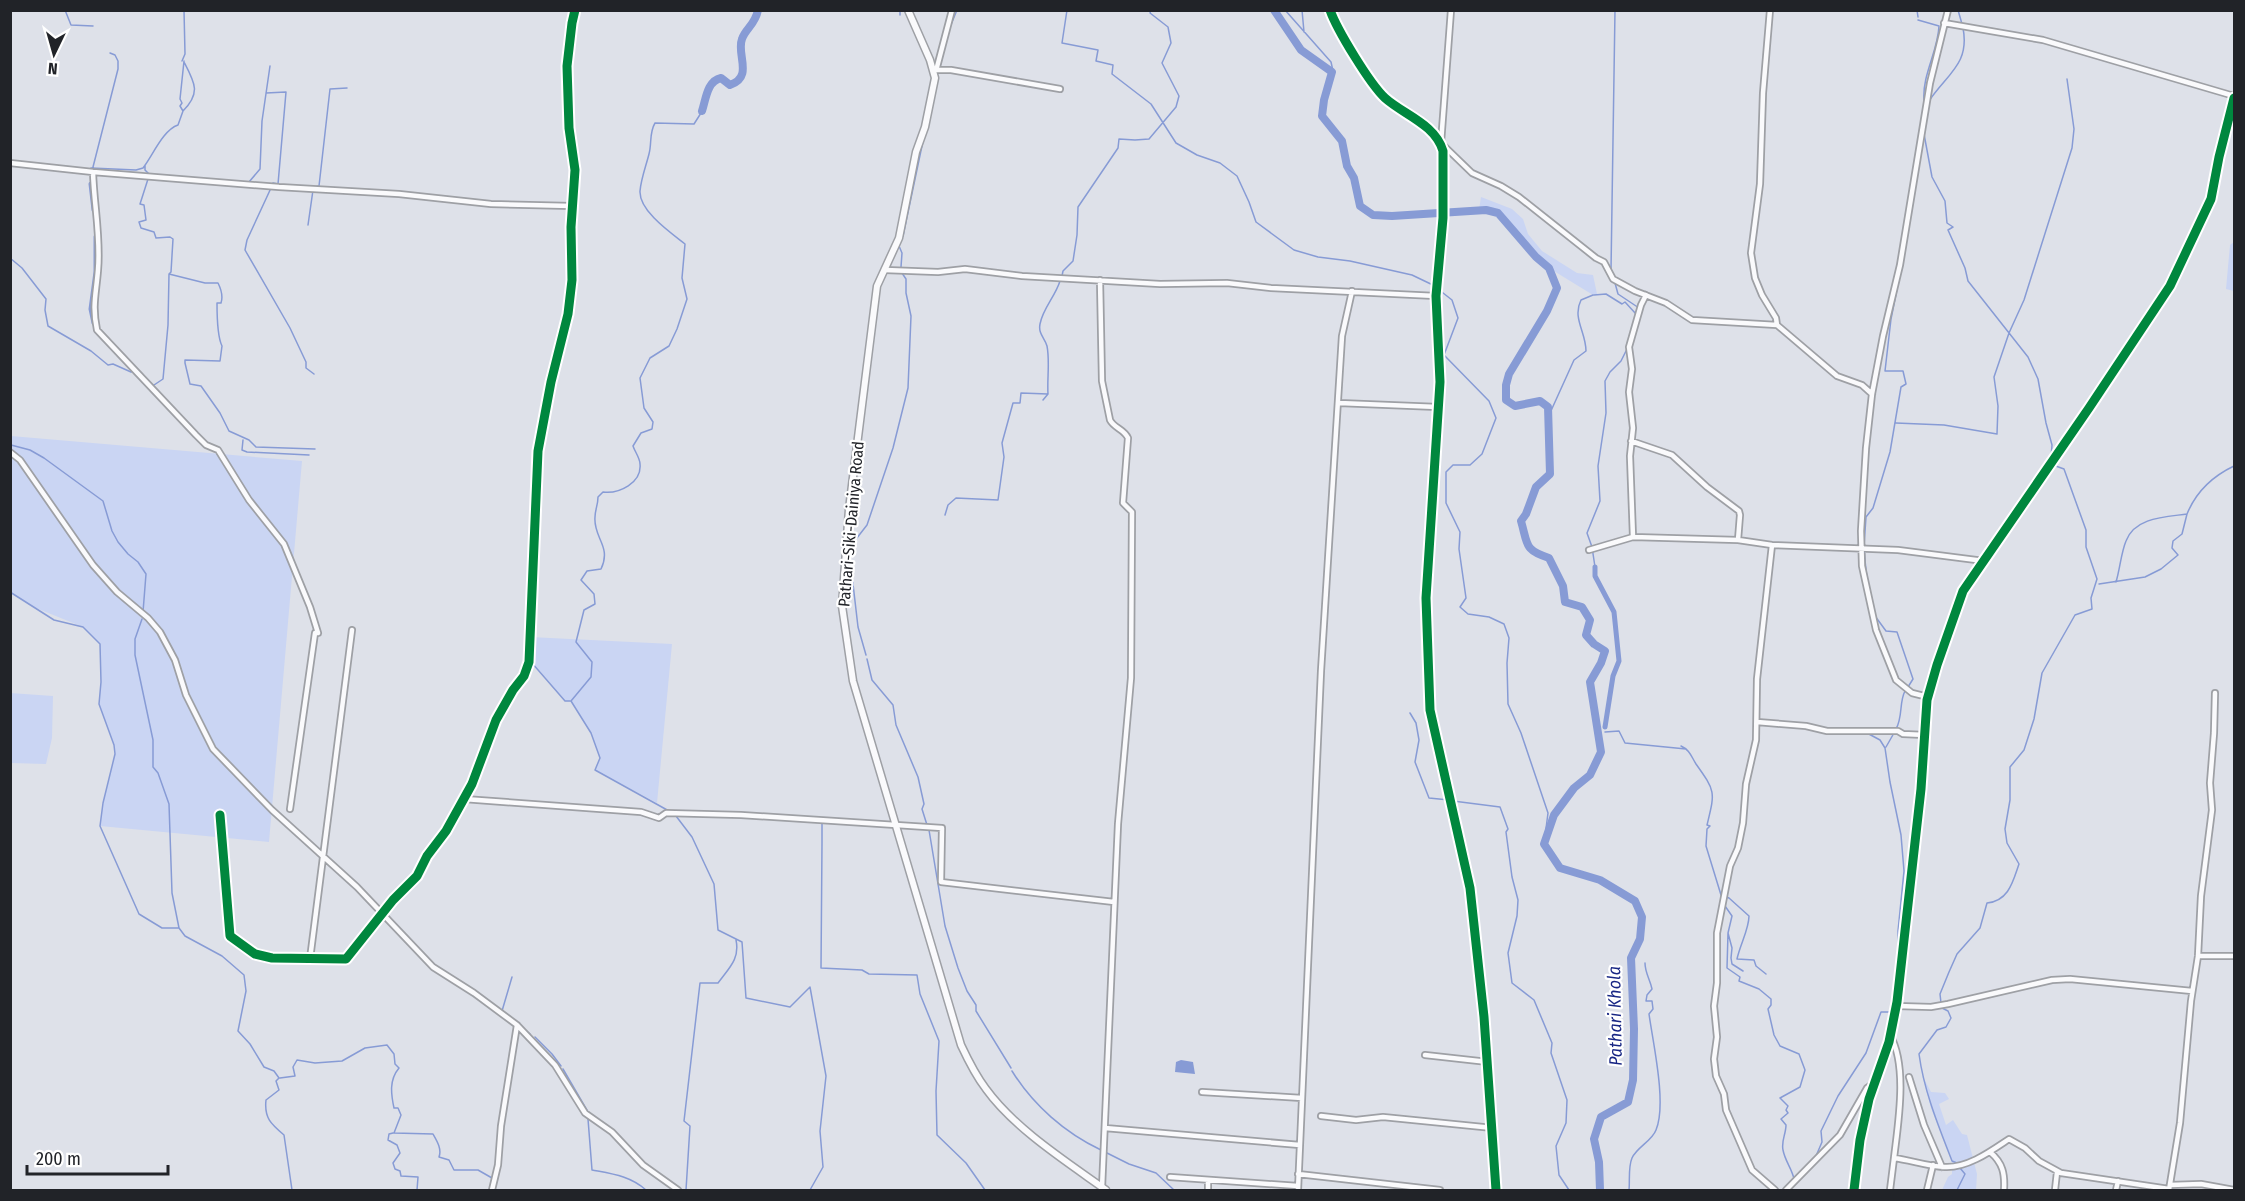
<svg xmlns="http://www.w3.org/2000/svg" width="2245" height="1201" font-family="'Fira Sans Condensed',sans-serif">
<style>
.green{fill:#cad5f3}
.water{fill:#879bd5}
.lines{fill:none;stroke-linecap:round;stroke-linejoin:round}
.stream{stroke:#879bd5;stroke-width:1.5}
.canal{stroke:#879bd5;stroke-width:5}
.river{stroke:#879bd5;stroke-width:8}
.minor-casing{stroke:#9ea0a5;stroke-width:8}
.tertiary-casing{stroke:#9ea0a5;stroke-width:8}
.secondary-casing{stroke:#9ea0a5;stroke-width:9}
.minor{stroke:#fafafc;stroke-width:4.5}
.tertiary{stroke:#fafafc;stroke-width:5}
.secondary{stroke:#fafafc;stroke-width:6}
.cycleway-casing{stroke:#fff;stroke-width:13}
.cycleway{stroke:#00873e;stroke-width:9}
.labels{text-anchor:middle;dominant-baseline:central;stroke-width:4.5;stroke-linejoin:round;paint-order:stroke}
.street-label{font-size:16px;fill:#212328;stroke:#fff}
.water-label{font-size:18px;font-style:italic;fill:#182684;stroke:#fff}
</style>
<rect width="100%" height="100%" fill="#dee1e9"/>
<path class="green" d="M1481 197 1512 209 1523 219 1528 234 1542 251 1577 273 1593 275 1597 294 1593 295 1549 268 1536 257 1498 213 1479 210Z
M2234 242V291L2226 289 2230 245Z
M11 436 302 461 269 842 100 826 103 803 115 754 114 745 99 704 101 682 100 644 83 627 31 606 11 592Z
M530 637 672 644 657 803 595 770 600 758 591 733 571 701H565L530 659Z
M10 693 53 696 52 738 46 764 11 763Z
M1922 1075 1931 1092 1945 1093 1949 1099 1939 1104 1946 1125 1953 1120 1962 1134 1967 1135 1977 1174 1976 1190H1942L1948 1177 1952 1174V1161L1931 1108Z"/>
<path class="water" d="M1181 1060 1193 1062 1195 1074 1175 1072 1176 1062Z"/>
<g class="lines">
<path class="stream" d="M65 10 71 25 93 26
M1067 10 1062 43 1098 50 1096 61 1113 65 1112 74 1151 104 1176 143 1197 155 1220 163 1237 176 1249 202 1256 222 1294 250 1318 257 1350 261 1412 275 1435 286
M1285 10 1331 62 1333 71
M1302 10 1304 32
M1917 10 1918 17
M1958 10 1962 24
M900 15V10
M1918 20 1939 26C1938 51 1922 75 1924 100
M950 27 957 10
M182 61 185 54 184 10
M940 66 947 38
M266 93 286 92 278 184 273 183 271 185
M1929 101C1947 74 1970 64 1963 28
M183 111C201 93 195 83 184 62
M929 122 937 82
M1924 130 1929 105
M1924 134 1932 177 1945 201 1947 223 1953 227 1948 230 1965 268 1968 281 2028 357 2038 379 2046 423 2052 445 2051 458
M145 165V170L149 174
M93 167 118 69V61L115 55 110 53
M91 168 136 170 143 168C153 155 163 130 178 125L183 111 180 106 182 103 180 99 184 61
M148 179 140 204 144 205 146 220 139 222 141 228 154 232 156 238 170 237 173 239 171 272 169 274 168 325 163 379 151 387
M249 182 260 169 262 121 270 66
M315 187 319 186 330 89 347 88
M271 188 247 240 245 250 290 328 306 362V368L314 374
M308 225 313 190
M903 236 923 141
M899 246 902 253 901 267
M10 258 22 268 46 299 45 310 48 326 91 351 108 365 113 364 131 372 134 371
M169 274 205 283H218C221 289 223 297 221 303H217C217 315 217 336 222 346L220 361 185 360V363L190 384 201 386 220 413 229 431 249 440 256 447 315 449
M1062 276 1063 271 1073 261 1077 235 1078 207 1118 148 1119 139 1135 140 1149 139 1176 107 1179 96 1162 63 1171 43 1168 27 1150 13 1151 10
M1615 278 1611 270 1615 10
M1615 283 1618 294 1639 308
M1438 289 1452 300 1458 318 1444 355 1489 401 1496 418 1482 454 1470 465H1453L1446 472V503L1460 532 1459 549 1466 598 1460 607 1468 614 1489 617 1504 624 1509 638 1507 663 1508 704 1521 733 1548 813 1544 844
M1594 295 1606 294 1622 304 1625 302 1636 314
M1043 400 1048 394C1047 379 1050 361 1047 346 1045 338 1038 334 1040 324 1043 308 1055 297 1060 281
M1550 413 1574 360 1586 351C1586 332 1572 318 1581 300L1593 295
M1896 423 1944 425 1997 434 1998 406 1994 377 2009 333 2024 300 2072 148 2074 129 2067 79
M243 440 242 450 247 452 309 455
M11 445 30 450 44 458 103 501 112 531 118 542 128 554 138 562 146 574 143 612
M945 515 948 505 956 498 998 500 1004 457 1002 443 1013 403H1020L1021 393 1048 394
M1864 546 1866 517 1873 508 1890 452 1901 387 1906 384 1903 371H1885L1891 319 1897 289
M1864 551 1867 579
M1595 567 1592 547 1587 533 1600 501 1598 466 1606 413 1605 381 1610 372 1621 361 1628 347
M2116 582C2120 569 2121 553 2126 541 2135 517 2166 517 2187 514 2196 492 2213 476 2234 466
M2099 584 2145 577 2161 569 2178 555 2172 548 2173 541 2182 534 2187 514
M10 592 54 620 83 627 100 644 101 682 99 704 114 745 115 754 103 803 100 826 139 914 162 928H178
M1875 616 1886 631 1897 632 1913 679 1908 687
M142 619 135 639V655L153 740V767L158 773 169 804 172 893 179 928 185 936 222 956 244 975 246 991 238 1031 250 1044 264 1067 274 1071 279 1078 276 1081 279 1090 266 1100C264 1118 271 1124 284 1135L292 1190
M866 655 858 627 850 558 853 543 867 525 893 448 908 388 911 316 906 293V279L902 273
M867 659 872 680 893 705 896 725 918 777 924 804 922 809 927 825
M532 663 565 701H570
M1410 713 1416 723 1419 740 1415 762 1429 798 1449 800
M1896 729C1903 717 1899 702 1905 691
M1605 732 1619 731 1625 743 1686 749
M1867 733 1880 740 1885 748 1890 782 1901 835 1904 871 1898 931 1899 966
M1681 746C1690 750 1691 756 1696 764 1716 792 1715 792 1707 825L1710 826 1707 829 1706 846 1721 895 1729 898 1749 916C1749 929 1740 945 1737 959L1754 960 1756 966 1766 974
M1886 747 1894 733
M1453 801 1500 807 1508 829 1506 832 1512 877 1518 900 1517 916 1508 953 1512 983 1534 1000 1552 1043 1551 1053 1567 1100 1566 1123 1556 1146 1559 1175 1569 1190
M669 811 595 770 600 758 591 733 571 701 591 677 592 662 576 642 584 610 595 604 594 594 581 580 587 571 601 569C612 546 593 538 595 517 595 510 598 505 598 497L603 492C619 494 642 483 640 464 640 458 635 452 633 446L641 433 652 429 653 422 644 408 640 378 650 358 669 346 677 329 687 299 682 278 685 244C671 233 639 211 640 191 641 179 646 166 649 154 652 143 649 133 655 123L694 124 701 113
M676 816 692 837 714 884 718 930 742 942 746 998 790 1007 810 987 826 1076 820 1131 823 1167 810 1190
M819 822 822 823V843L821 968 862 970 869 974 917 975 920 994 939 1041 936 1091 937 1135 966 1163 985 1190
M929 830 945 926 958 968 967 991 976 1005V1011L1011 1068
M1725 906 1732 916 1728 933 1732 948 1731 958 1732 964 1743 971
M1728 933 1727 968 1740 977 1739 981 1759 989 1771 999V1005L1768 1009 1774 1035 1780 1046 1799 1054 1805 1070 1800 1087 1780 1098 1788 1106 1786 1110 1788 1113 1781 1119 1786 1125C1786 1134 1781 1141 1783 1150 1785 1161 1792 1169 1794 1179
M512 977 502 1011 530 1034
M1941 1003 1940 994 1949 972 1957 954 1980 928 1987 903C2009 901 2013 881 2019 864L2007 843 2005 829 2010 800V767L2024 750 2034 719 2042 673 2075 615 2092 609 2091 598 2097 579 2086 547V530L2064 469 2053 465
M1942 1008 1948 1011 1951 1018 1946 1027 1937 1030 1919 1054C1924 1091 1938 1125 1952 1161L1957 1163
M535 1037 552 1054 561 1066
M563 1069 588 1112
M1012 1071C1033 1105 1065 1133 1101 1150
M280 1078 295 1076 293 1067 297 1060 315 1063 342 1061 365 1048 387 1045 394 1054 395 1064 399 1068C389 1080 391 1094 394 1108H398L401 1115 394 1133 433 1134C437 1141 442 1149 439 1157L449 1160 454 1170H478L492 1178
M588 1119 592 1170C613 1174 630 1176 646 1190
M393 1133 389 1134 388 1140 397 1145 400 1153 393 1163 395 1169 400 1171 401 1176 418 1177 417 1190
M1105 1152 1129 1164 1156 1173 1174 1190
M1816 1156 1822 1142 1821 1131 1838 1096 1866 1053 1881 1012H1890L1897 976
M686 1190 690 1126 684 1121 700 983H718C729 968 740 959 736 940
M1629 1190C1630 1181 1628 1167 1632 1158 1637 1147 1652 1141 1656 1130 1667 1104 1653 1043 1649 1014L1653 1009 1652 1001H1646L1647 995 1652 989C1650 979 1645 973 1645 963
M1957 1190 1965 1174 1960 1168"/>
<path class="canal" d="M91 184 94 210
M94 323 91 309 96 272V237
M1595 567V576L1614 612 1619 661 1613 676 1605 727"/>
<path class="river" d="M1274 10 1301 50 1332 72 1324 100 1322 116 1342 141 1347 166 1354 178 1360 206 1373 215 1392 216 1486 210 1498 213 1536 257 1549 268 1557 288 1547 311 1509 374 1506 385V400L1515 406 1540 401 1548 407 1550 474 1536 487 1526 514 1521 521C1528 545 1524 550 1549 558L1563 586 1565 602 1582 607 1590 620 1586 635 1594 644 1605 651 1601 663 1590 682 1601 752 1590 775 1574 788 1554 815 1544 844 1560 868 1600 880 1635 901 1642 917 1640 939 1631 958 1634 1029 1633 1080 1628 1102 1601 1117 1594 1139 1599 1162 1600 1190
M702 111C706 99 707 81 721 78L730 85C754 77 736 54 742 39 746 28 755 25 758 10"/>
<defs>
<path id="minor" d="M952 10 937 67 934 70H951L1060 89
M1330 10C1337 30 1370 84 1385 98 1404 115 1435 124 1443 151V218L1436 296 1440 382 1426 598 1430 710 1470 888 1484 1017 1496 1190
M1451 10 1441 143 1472 173 1501 186 1519 197 1596 258 1604 262 1613 279 1635 291 1666 303 1692 320 1777 325 1837 376 1862 385 1872 394
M1770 10 1763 93 1760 184 1751 253 1755 278 1762 295 1776 318 1777 325
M1944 23 2043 40 2234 96
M10 163 93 172 279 187 399 194 491 204 572 206
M93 172C94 205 101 238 98 270 96 295 92 305 97 330L196 435 206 445 218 450 249 500 284 544 310 607 318 633
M885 270 938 272 965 269 1022 276 1160 284 1227 283 1271 288 1436 296
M1100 280 1102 381 1110 420C1114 428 1124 429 1128 438L1123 503 1132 512 1131 678 1118 824 1102 1188
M1646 295 1641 305 1629 347 1632 369 1629 392 1633 428 1630 456 1633 537 1738 540
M1339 403 1438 407
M1631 441 1672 455 1707 487 1739 511 1740 515 1738 540 1772 545 1898 550 1984 561
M10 452 20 460 93 565 117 592 148 618 160 632 175 660 186 695 213 749 272 810 357 887 433 967 474 993 517 1025 555 1065 585 1113 612 1132 643 1165 678 1190
M1772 545 1757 679 1756 740 1746 784 1743 823 1738 848 1730 866 1717 933V983L1714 1006 1717 1037 1714 1059 1716 1076 1724 1094 1726 1110 1752 1170 1775 1190
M1589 550 1633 537
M1928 697 1912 693 1896 680 1876 630 1862 566 1861 531 1866 448 1872 394 1883 336 1900 265 1930 83 1948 10
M1757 722 1806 726 1827 731H1898L1903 734 1925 735
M464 799 641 812 659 818 666 813 741 815 942 828 941 882 1114 902
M290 809 315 633
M220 815 230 936 255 954 272 958 346 959 393 900 417 876 427 856 446 831 472 784 496 720 513 690 524 676 529 662 538 451 551 382 568 314 572 280 571 227 575 170 569 128 567 66 572 23 575 10
M2198 956H2234
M310 959 352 630
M1897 1006 1931 1007 1948 1004 2052 980 2070 979 2192 991
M1890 1035C1908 1066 1898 1124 1894 1158 1910 1160 1930 1167 1945 1167 1968 1168 1991 1151 2009 1139L2025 1148 2039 1161 2061 1173 2169 1189
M1425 1055 1488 1062
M1909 1077 1924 1125 1942 1167
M1202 1092 1302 1098
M1321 1116 1356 1120 1383 1117 1493 1128
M1105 1128 1300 1145
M1990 1152C2003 1163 2005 1174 2004 1190
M1298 1174 1440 1190
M1170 1177 1298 1186
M2170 1185 2201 1184 2234 1190
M492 1190 498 1165 501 1126 517 1025
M1208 1190V1180
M1298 1190 1321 671 1342 336 1352 291
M1786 1190 1840 1135 1867 1088 1874 1083
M1890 1190 1894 1158
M1927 1190 1933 1165
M2055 1190 2057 1172
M2116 1190 2118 1181
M2169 1190 2180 1123 2191 1001 2198 956 2201 896 2212 810 2210 783 2214 733 2215 693"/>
<path id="tertiary" d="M1854 1190 1860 1140 1869 1099 1889 1042 1897 1002 1921 789 1927 700 1937 665 1963 591 2089 408 2170 286 2211 199 2219 157 2234 98"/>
<path id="secondary" d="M908 10 930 60 935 78 925 127 916 152 899 238 877 286 849 509 842 606 853 681 961 1045C968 1060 976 1076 986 1089 1015 1129 1067 1162 1106 1190"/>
</defs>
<use href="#minor" class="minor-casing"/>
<use href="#tertiary" class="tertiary-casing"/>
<use href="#secondary" class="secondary-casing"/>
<use href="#minor" class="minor"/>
<use href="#tertiary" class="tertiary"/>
<use href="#secondary" class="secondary"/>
<defs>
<path id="cycleway" d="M1330 10C1337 30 1370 84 1385 98 1404 115 1435 124 1443 151V218L1436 296 1440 382 1426 598 1430 710 1470 888 1484 1017 1496 1190
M220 815 230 936 255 954 272 958 346 959 393 900 417 876 427 856 446 831 472 784 496 720 513 690 524 676 529 662 538 451 551 382 568 314 572 280 571 227 575 170 569 128 567 66 572 23 575 10
M1854 1190 1860 1140 1869 1099 1889 1042 1897 1002 1921 789 1927 700 1937 665 1963 591 2089 408 2170 286 2211 199 2219 157 2234 98"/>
</defs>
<use href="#cycleway" class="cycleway-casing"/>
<use href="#cycleway" class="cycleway"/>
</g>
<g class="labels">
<g class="street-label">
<text transform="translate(851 524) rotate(-85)">Pathari-Siki-Dainiya Road</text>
</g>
<g class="water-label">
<text transform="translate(1615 1016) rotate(-91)">Pathari Khola</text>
</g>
</g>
<rect width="2245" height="1201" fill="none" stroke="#212328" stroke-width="24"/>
<g transform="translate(54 54) rotate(185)" stroke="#ffffff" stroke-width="4.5" paint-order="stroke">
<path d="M0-4.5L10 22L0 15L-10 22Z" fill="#212328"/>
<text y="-9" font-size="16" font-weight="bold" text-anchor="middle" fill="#212328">N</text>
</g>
<path d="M27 1165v9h141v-9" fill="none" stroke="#212328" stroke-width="3"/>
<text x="36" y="1165" font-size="18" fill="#212328" stroke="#ffffff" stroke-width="4.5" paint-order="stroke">200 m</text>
</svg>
